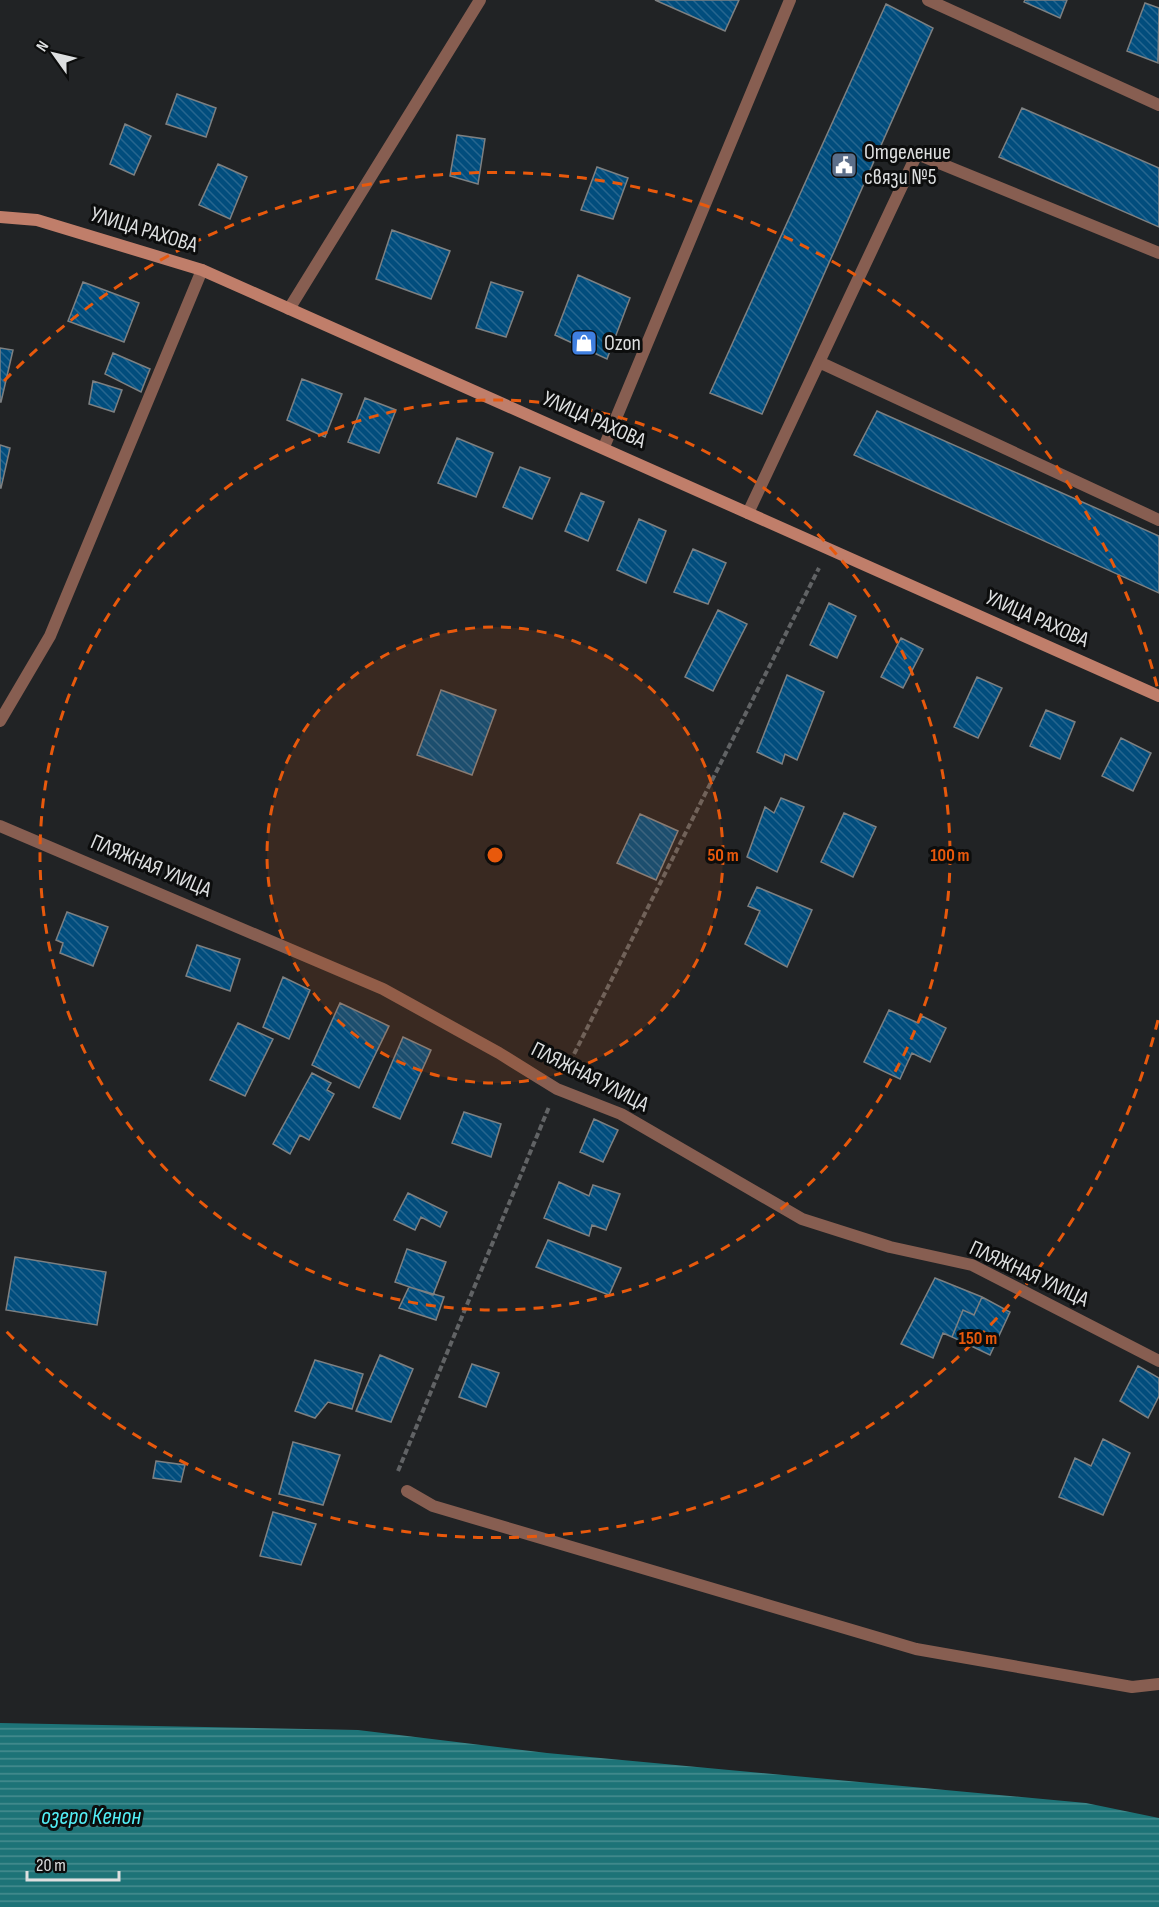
<svg xmlns="http://www.w3.org/2000/svg" width="1159" height="1907" font-family="'Sofia Sans Condensed',sans-serif">
<style>
.water{fill:url(#water-rules)}
.building{fill:url(#building-back-hatch);stroke:#7d8082;stroke-width:1.5}
.lines{fill:none;stroke-linecap:round;stroke-linejoin:round}
.path{stroke:#616365;stroke-width:4;stroke-dasharray:6 3;stroke-linecap:butt}
.service{stroke:#875e51;stroke-width:12}
.minor{stroke:#875e51;stroke-width:12}
.secondary{stroke:#c07e6a;stroke-width:12}
.ring{fill:none;stroke:#e8590c;stroke-width:3;stroke-dasharray:10 8}
.labels{text-anchor:middle;dominant-baseline:central;stroke-width:6;stroke-linejoin:round;paint-order:stroke}
.poi-label{font-size:22px;fill:#dddfe0;stroke:#0c0d0d;text-anchor:start}
.street-label{font-size:22px;fill:#dddfe0;stroke:#0c0d0d}
.water-label{font-size:24px;font-style:italic;fill:#53eef5;stroke:#0c0d0d}
.centre{fill:#e8590c;stroke:#0c0d0d;stroke-width:3}
.ring-label{font-size:18px;text-anchor:middle;font-weight:bold;fill:#e8590c;stroke:#0c0d0d;stroke-width:6;stroke-linejoin:round;paint-order:stroke}
</style>
<defs>
<pattern id="water-rules" width="6" height="5" patternUnits="userSpaceOnUse" patternTransform="scale(1.5)"><rect width="6" height="5" fill="#1d7377"/><path d="M0 2.5h6" fill="none" stroke="#488d90"/></pattern>
<pattern id="building-back-hatch" width="6" height="6" patternUnits="userSpaceOnUse" patternTransform="scale(1.5)"><rect width="6" height="6" fill="#014d7d"/><path d="M-1 5l2 2M0 0l6 6M5-1l2 2" fill="none" stroke="#26668f"/></pattern>
</defs>
<rect width="100%" height="100%" fill="#212325"/>
<path class="water" d="M0 1723 358 1730 547 1753 1086 1803 1159 1818V1907H0Z"/>
<path class="building" d="M655 0H739L725 31Z
M1025 0H1067L1060 18 1024 2Z
M1145 3 1159 8 1158 63 1127 51Z
M886 4 933 28 762 414 710 393Z
M177 94 216 108 206 137 166 124Z
M1022 108 1159 168V227L999 157Z
M125 124 151 136 134 175 110 164Z
M457 135 485 139 478 184 450 176Z
M218 164 247 177 230 219 199 205Z
M597 167 628 178 613 219 581 210Z
M392 230 450 251 431 299 376 279Z
M578 275 630 298 607 359 555 335Z
M83 282 139 303 124 342 68 321Z
M491 282 523 292 506 337 476 328Z
M0 348 13 350 1 402H0Z
M113 353 150 369 141 392 105 374Z
M302 379 342 394 325 437 287 420Z
M93 381 122 390 114 412 89 404Z
M365 398 396 410 379 453 348 442Z
M877 411 1159 536V593L854 455Z
M457 438 493 453 476 497 438 483Z
M0 445 10 448 1 488H0Z
M520 467 550 478 532 519 503 507Z
M581 493 604 502 588 541 565 531Z
M639 519 666 531 646 583 617 570Z
M693 549 726 563 708 604 674 592Z
M829 603 856 616 837 658 810 645Z
M718 610 747 624 713 691 685 677Z
M901 638 923 649 903 688 881 677Z
M787 675 824 692 797 760 785 754 782 764 757 752Z
M977 677 1002 688 978 738 954 727Z
M441 690 496 710 472 775 417 755Z
M1046 710 1075 722 1060 759 1030 746Z
M1121 738 1151 753 1133 791 1102 776Z
M781 798 804 807 777 872 747 857 765 807 774 813Z
M844 813 876 827 853 877 821 862Z
M640 814 678 831 656 880 617 863Z
M757 887 812 910 787 967 745 944 760 911 748 906Z
M67 912 108 927 93 966 60 953 63 943 56 940Z
M197 945 240 959 230 991 186 976Z
M283 977 310 990 289 1039 263 1027Z
M340 1003 389 1026 359 1088 312 1065Z
M889 1010 918 1023 922 1016 946 1028 930 1062 912 1053 900 1079 864 1062Z
M238 1023 273 1039 245 1096 210 1080Z
M403 1037 431 1050 400 1119 373 1107Z
M312 1073 331 1083 327 1090 334 1094 309 1140 300 1135 290 1154 273 1144Z
M464 1112 501 1124 491 1157 452 1143Z
M594 1119 618 1130 603 1162 580 1152Z
M559 1182 589 1196 593 1185 620 1194 606 1230 592 1225 589 1236 544 1218Z
M408 1193 447 1212 440 1227 421 1217 415 1230 394 1220Z
M548 1240 621 1268 609 1295 536 1267Z
M407 1249 446 1262 433 1295 395 1282Z
M15 1257 106 1272 97 1325 6 1310Z
M935 1278 982 1297 974 1315 963 1310 952 1337 943 1333 933 1358 901 1344Z
M409 1287 444 1297 436 1320 399 1308Z
M982 1297 1010 1312 990 1355 952 1337 963 1310 974 1315Z
M380 1355 413 1369 391 1422 356 1411Z
M315 1360 363 1374 352 1409 328 1402 315 1418 295 1411Z
M472 1364 499 1373 486 1407 459 1397Z
M1138 1366 1159 1378V1396L1148 1418 1120 1401Z
M1103 1439 1130 1453 1103 1515 1059 1497 1075 1458 1091 1466Z
M293 1442 340 1455 323 1505 279 1494Z
M156 1461 185 1465 181 1482 153 1478Z
M273 1512 316 1524 301 1565 260 1556Z"/>
<g class="lines">
<path class="path" d="M566 1070 819 568
M398 1471 549 1107"/>
<path class="service" d="M819 362 1159 520
M748 513 917 154 1159 253"/>
<path class="minor" d="M928 0 1159 105
M289 309 480 0
M604 447 790 0
M0 721 50 636 202 270
M0 826 383 989 499 1053 557 1089 621 1114 802 1219 890 1247 972 1265 1159 1361
M407 1491 433 1506 916 1649 1132 1687 1159 1684"/>
<path class="secondary" d="M0 217 37 220 202 270 1159 696"/>
</g>
<circle cx="495" cy="855" r="228" fill="#e8590c" fill-opacity=".12"/>
<g class="ring">
<circle cx="495" cy="855" r="228"/>
<circle cx="495" cy="855" r="455"/>
<path d="M1158 1020A683 683 0 0 1 4 1329M4 381A683 683 0 0 1 1158 690"/>
</g>
<defs>
<symbol id="civic-square" viewBox="-11 -11 22 22"><rect x="-9" y="-9" width="18" height="18" rx="4" fill="#5c6f8a" stroke="#0c0d0d"/><path d="M-.6-6.5H3V-4.5H.6V-3L4-1V1h2V6H-6V1h2V-1L-.6-3ZM-1.2 2.5V6h2.4V2.5Z" fill="#fff"/></symbol>
<symbol id="shop-square" viewBox="-11 -11 22 22"><rect x="-9" y="-9" width="18" height="18" rx="4" fill="#3f7fe0" stroke="#0c0d0d"/><path d="M-5-2.5h2.3a2.7 3.5 0 0 1 5.4 0H5L5.5 6h-11ZM-1.5-2.5h3a1.5 2.3 0 0 0-3 0Z" fill="#fff"/></symbol>
</defs>
<g fill-rule="evenodd">
<use href="#civic-square" x="829" y="150" width="30" height="30"/>
<use href="#shop-square" x="569" y="328" width="30" height="30"/>
</g>
<g class="labels">
<g class="poi-label">
<text x="864" y="152">Отделение<tspan x="864" dy="25">связи №5</tspan></text>
<text x="604" y="343">Ozon</text>
</g>
<g class="street-label">
<text transform="translate(144 230) rotate(17)">УЛИЦА РАХОВА</text>
<text transform="translate(594 420) rotate(24)">УЛИЦА РАХОВА</text>
<text transform="translate(1037 619) rotate(24)">УЛИЦА РАХОВА</text>
<text transform="translate(151 866) rotate(23)">ПЛЯЖНАЯ УЛИЦА</text>
<text transform="translate(590 1077) rotate(27)">ПЛЯЖНАЯ УЛИЦА</text>
<text transform="translate(1029 1274) rotate(25)">ПЛЯЖНАЯ УЛИЦА</text>
</g>
<g class="water-label">
<text x="91" y="1816">озеро Кенон</text>
</g>
</g>
<circle cx="495" cy="855" r="9" class="centre"/>
<g class="ring-label">
<text x="723" y="861">50 m</text>
<text x="950" y="861">100 m</text>
<text x="978" y="1344">150 m</text>
</g>
<g transform="translate(54 54) rotate(304)" stroke="#0c0d0d" stroke-width="4.5" paint-order="stroke">
<path d="M0-4.5L10 22L0 15L-10 22Z" fill="#dddfe0"/>
<text y="-9" font-size="16" font-weight="bold" text-anchor="middle" fill="#dddfe0">N</text>
</g>
<path d="M27 1871v9h92v-9" fill="none" stroke="#dddfe0" stroke-width="3"/>
<text x="36" y="1871" font-size="18" fill="#dddfe0" stroke="#0c0d0d" stroke-width="4.5" paint-order="stroke">20 m</text>
</svg>
